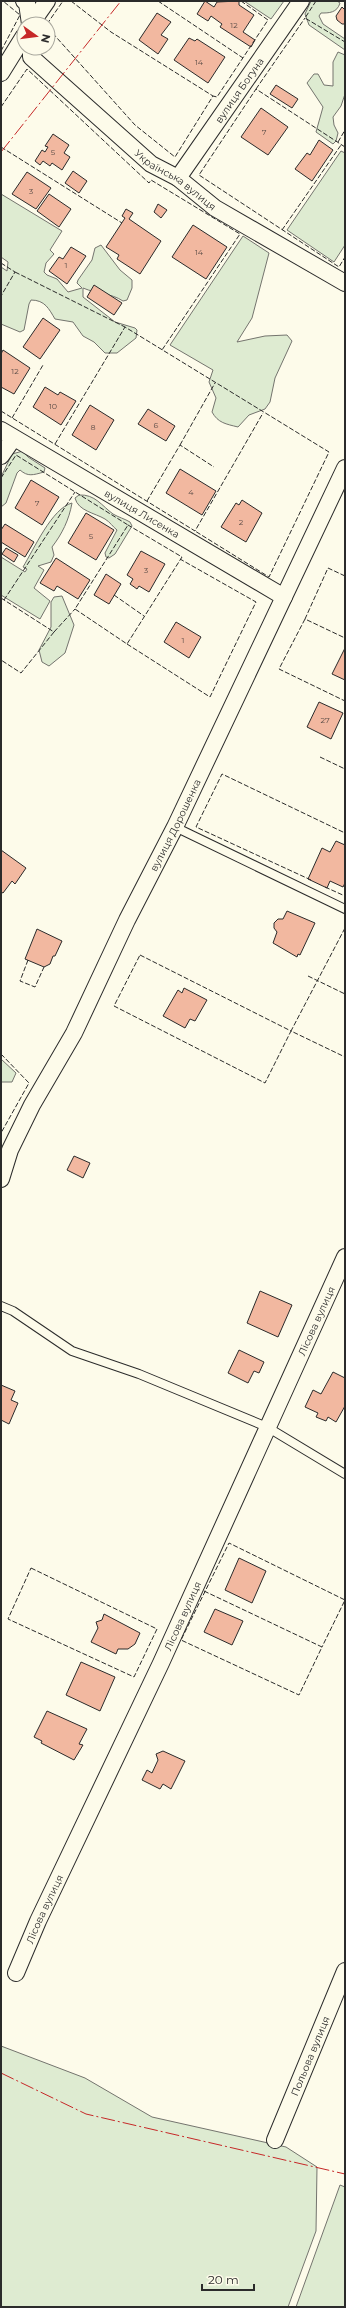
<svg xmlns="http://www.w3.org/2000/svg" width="346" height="2308" font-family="Montserrat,sans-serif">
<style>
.green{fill:#deebd1;stroke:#74746e}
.building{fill:#f2b8a0;stroke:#2b2b2b}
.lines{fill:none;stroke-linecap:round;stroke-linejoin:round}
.lane-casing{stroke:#2b2b2b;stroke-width:10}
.street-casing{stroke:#2b2b2b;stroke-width:18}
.lane{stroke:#fdfbea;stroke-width:8}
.street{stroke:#fdfbea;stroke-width:16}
.fence{stroke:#2b2b2b;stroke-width:1;stroke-dasharray:5 2;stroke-linecap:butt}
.power{stroke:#c62828;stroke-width:1;stroke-dasharray:14 3 2 3;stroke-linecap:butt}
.labels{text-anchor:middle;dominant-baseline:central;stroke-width:3;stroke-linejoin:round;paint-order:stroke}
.number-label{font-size:8px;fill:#5d4e48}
.street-label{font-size:10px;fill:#2b2b2b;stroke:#fdfbea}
</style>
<rect width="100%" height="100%" fill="#fdfbea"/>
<path class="green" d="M244 1H284L271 19Z
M311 1H337L340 3C337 13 329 13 321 13L319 16 323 24 345 39V50L309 25 305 14Z
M338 52 345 55V94L341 106 333 117 334 125 338 133 336 141 333 144 316 132 323 107 307 83 314 74H318L324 85 333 86V62Z
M341 151 345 153V245L334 262 287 230Z
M1 194 62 231 50 250 54 254 46 263 44 272 47 275 57 279 68 292 82 288 77 283 78 280 92 260 95 248 101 245 120 270 132 280V288L127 300 123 301C111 293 97 294 83 288V297L115 322 135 328 137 330 136 338 117 353H105L94 342 83 336 73 322 55 319C49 309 45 300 31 300L29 304 24 330 20 332 1 324V267L7 271 8 262 1 257Z
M243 236 269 253 252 318 237 342 265 336 287 335 292 341 275 378 270 402 265 409 249 415 238 427C226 424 218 423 212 412L216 398 209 382 213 370 170 345Z
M23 451 28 457 45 468 44 472C33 475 28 477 20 470L17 473 6 503 1 507V477L12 454Z
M79 495C95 494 102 506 113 514 118 517 125 519 130 522L132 526 115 554 109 558 106 557 105 553 117 530C113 527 110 522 105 519 95 513 78 511 75 498Z
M72 503C69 520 62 534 52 547L54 555 51 562 38 566 44 570 34 588 50 601 40 619 1 595V557L25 572 27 569 23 567C34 549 52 508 72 503Z
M62 596 74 625 65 653 49 666 42 662 39 650 51 627V602L54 597Z
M1 1059 16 1073 12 1082H1Z
M1 2046 85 2078 152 2117 286 2147 317 2167 316 2231 288 2307H1Z
M340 2185 345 2187V2307H296Z"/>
<path class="building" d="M205 1 214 7 217 2 239 1V5L254 15 243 32 255 40 251 47 220 27 222 24 211 16 208 21 197 14Z
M342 7 345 10V24H342L337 20 336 16Z
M157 13 171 22 161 35 168 39 158 54 139 40Z
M189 38 195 41 197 39 225 57 208 83 174 60Z
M276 85 298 99 292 108 270 94Z
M261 108 288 127 268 155 241 137Z
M53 134 69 145 64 153 70 157 62 170 52 163 50 166 43 161 40 165 35 161 42 150 45 152 48 147 45 146Z
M319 140 333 150 312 181 295 169 307 153 310 155Z
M73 171 87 181 79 193 65 183Z
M27 172 51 188 36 209 12 194Z
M49 194 71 209 59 227 37 211Z
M158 204 167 210 161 218 154 212Z
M126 209 133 213 129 219 161 241 140 274 117 259 119 255 106 247 125 218 122 216Z
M193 225 227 247 206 279 172 257Z
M71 247 86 256 67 284 49 271 59 257 63 259Z
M94 285 122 303 114 315 87 297Z
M43 318 60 330 40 359 23 347Z
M3 350 30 368 14 394 1 387V354Z
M45 387 58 395 60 392 76 401 61 425 33 407Z
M90 405 114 420 96 450 72 435Z
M148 409 175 426 166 441 138 424Z
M180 469 216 491 202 515 166 493Z
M31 480 59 497 42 525 15 508Z
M242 500 262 513 246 542 221 527 236 503 239 505Z
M86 513 114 530 96 560 68 543Z
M5 524 34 542 25 557 1 542V530Z
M6 548 18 555 14 562 2 554Z
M141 551 165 564 149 592 139 586 137 589 130 584 133 579 127 575Z
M56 558 90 580 78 599 57 586 54 591 40 583Z
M106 574 121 584 109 604 94 595Z
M176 622 201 637 189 658 164 642Z
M345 648V680L332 674Z
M319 702 343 713 331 739 307 727Z
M336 841 345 845V883L343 887 330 881 327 888 308 879 322 848 330 852Z
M1 850 26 868 15 884 12 881 3 893 1 892Z
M287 911 315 923 300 955 298 954 297 957 273 943 277 932 274 928V923L278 919H283Z
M37 929 62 941 55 956H53L50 964 44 967 25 959Z
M184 988 207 1000 195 1021 190 1019 185 1028 163 1016 178 990 182 993Z
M74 1156 90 1163 83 1178 67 1170Z
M260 1291 292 1305 278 1337 247 1323Z
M239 1350 264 1362 259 1373 254 1371 248 1383 228 1373Z
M333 1372 345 1378V1406L336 1422 328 1417 326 1421 316 1417 318 1413 305 1407 313 1390 321 1394Z
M1 1385 15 1391 11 1400 18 1403 9 1424 1 1420Z
M239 1558 266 1571 252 1603 225 1590Z
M215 1609 243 1621 232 1645 204 1632Z
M104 1614 140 1633 135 1644 128 1649H118L116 1654 91 1642 98 1628 96 1622 102 1620Z
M81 1662 115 1677 100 1711 66 1695Z
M47 1711 87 1729 79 1744 83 1745 74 1760 41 1743 42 1741 34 1737Z
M163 1751 185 1761 171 1789 163 1784 160 1789 142 1780 147 1770 152 1773 158 1760 156 1754Z"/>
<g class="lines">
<defs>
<path id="lane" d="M175 827 345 909
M1 1306 13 1311 72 1351 139 1374 267 1427 345 1474"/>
<g id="street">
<path d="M24 1 27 3 30 24"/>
<path d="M31 24 47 1"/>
<path id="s1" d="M31 48V57L151 164 178 178 215 208 345 283"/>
<path d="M1 73 24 36"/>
<path id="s2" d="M178 178 301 1"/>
<path id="s3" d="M1 430 284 597"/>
<path d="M1 456 13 439"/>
<path id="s4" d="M1 1179 10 1150 32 1105 74 1033 127 920 175 827 345 468"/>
<path id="s5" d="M16 1973 38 1921 161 1663 345 1257"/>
<path id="s6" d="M275 2140 345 1971"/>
</g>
</defs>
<use href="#lane" class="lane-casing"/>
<use href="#street" class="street-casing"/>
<use href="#lane" class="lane"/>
<use href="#street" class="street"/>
<path class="fence" d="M71 1 111 32 213 96
M158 1 243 58
M316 1 305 18 345 42
M47 24 63 1
M48 28 135 125 175 157 213 96 217 97 268 20 241 1
M1 51 20 15 3 1
M256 89 305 18
M1 107 27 69 149 183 151 180 240 234 162 350
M338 142 345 130
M1 147 122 223
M345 147 256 89 199 175 339 267 345 257
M282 230 341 145
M1 263 15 272 1 296
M15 272 125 327
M1 411 195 531 263 413
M12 418 43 365
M55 444 125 327 329 452 269 577 195 531
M180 445 215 383
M1 478 16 455 128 525 75 609 127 644 182 557 128 525
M147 501 180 445 214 467
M345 576 328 568 305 619 345 638
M114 595 144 616
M1 598 54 632 21 673 1 660
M4 600 75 492
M305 619 279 669 345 701
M54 632 75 609
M127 644 210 697 256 602 180 559
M320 757 345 769
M311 880 196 827 222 774 345 833
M325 887 345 896
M345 928 291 1031 345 1057
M140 955 291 1031 265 1083 114 1006Z
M28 960 20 981 35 987 44 967
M308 976 345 994
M1 1054 29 1083 1 1133
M31 1568 157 1629 134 1677 8 1619Z
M204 1591 322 1647 299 1695 181 1640 229 1543 345 1600 322 1647"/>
<path class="power" d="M1 152 121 1
M1 2073 86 2114 345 2174"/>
</g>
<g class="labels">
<g class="number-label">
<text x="234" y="25">12</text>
<text x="199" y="62">14</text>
<text x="264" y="132">7</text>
<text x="53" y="152">5</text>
<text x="31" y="191">3</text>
<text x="199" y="252">14</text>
<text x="66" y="265">1</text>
<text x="15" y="371">12</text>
<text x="53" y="406">10</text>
<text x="156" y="425">6</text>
<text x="93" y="427">8</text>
<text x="191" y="492">4</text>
<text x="37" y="503">7</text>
<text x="241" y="522">2</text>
<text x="91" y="536">5</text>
<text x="146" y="570">3</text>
<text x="183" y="640">1</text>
<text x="325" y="720">27</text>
</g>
<g class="street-label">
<text stroke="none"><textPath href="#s2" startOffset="107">вулиця Богуна</textPath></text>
<text stroke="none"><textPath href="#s1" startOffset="199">Українська вулиця</textPath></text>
<text stroke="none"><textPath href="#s3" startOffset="164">вулиця Лисенка</textPath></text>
<text stroke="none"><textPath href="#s4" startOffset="395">вулиця Дорошенка</textPath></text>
<text stroke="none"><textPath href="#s5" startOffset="718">Лісова вулиця</textPath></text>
<text stroke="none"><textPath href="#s5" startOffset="394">Лісова вулиця</textPath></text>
<text stroke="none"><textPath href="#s5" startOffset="70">Лісова вулиця</textPath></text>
<text stroke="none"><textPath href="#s6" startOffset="91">Польова вулиця</textPath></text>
</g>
</g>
<rect width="346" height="2308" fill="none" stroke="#2b2b2b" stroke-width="4"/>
<g transform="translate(36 36) rotate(104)"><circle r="19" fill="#fdfbea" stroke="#a9a89e"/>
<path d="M0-3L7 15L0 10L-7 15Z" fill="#c62828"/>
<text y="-6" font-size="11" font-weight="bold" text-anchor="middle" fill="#2b2b2b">N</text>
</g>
<path d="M202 2284v6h52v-6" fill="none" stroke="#2b2b2b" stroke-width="2"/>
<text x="208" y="2284" font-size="12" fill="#2b2b2b" stroke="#fdfbea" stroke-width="3" paint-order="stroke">20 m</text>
</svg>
